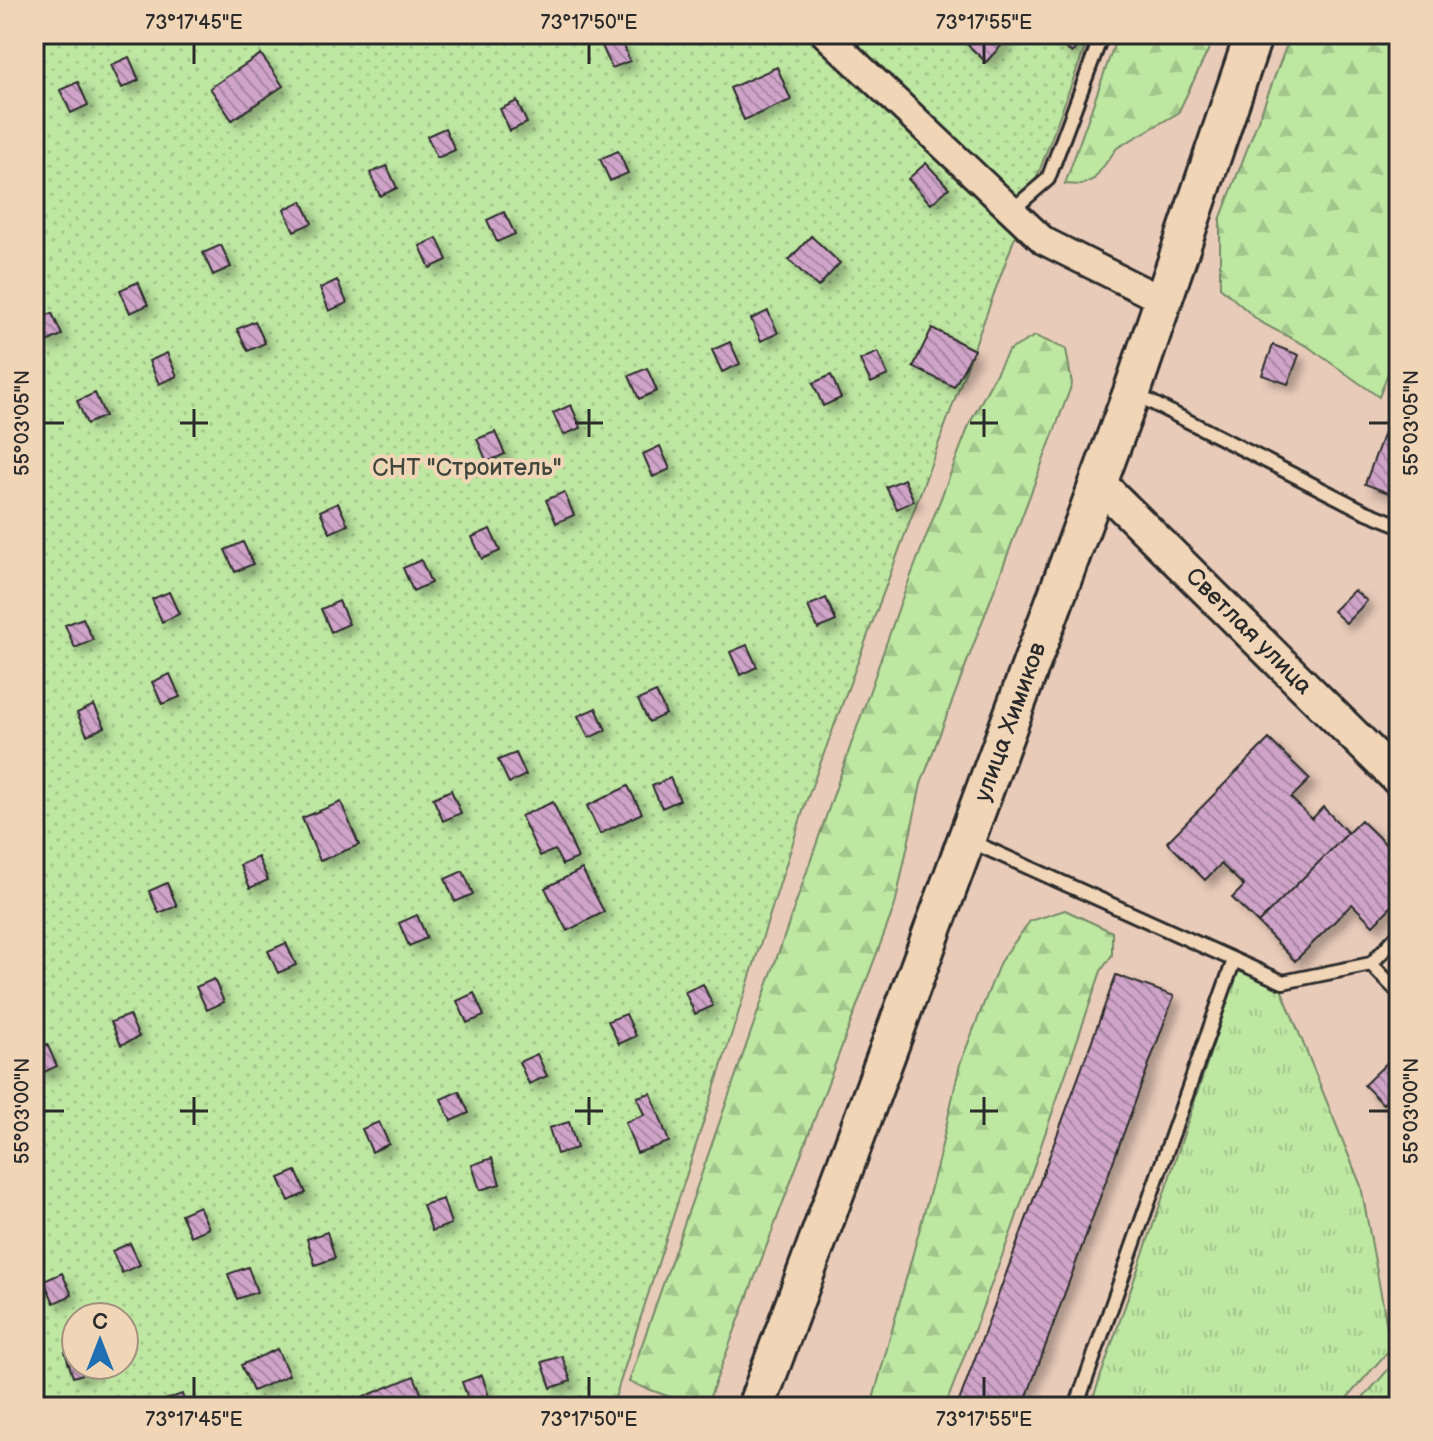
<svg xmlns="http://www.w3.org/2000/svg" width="1433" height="1441" font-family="'Balsamiq Sans',sans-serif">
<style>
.grass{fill:url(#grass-tufts);stroke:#748966;stroke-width:2}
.forest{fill:url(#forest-firs);stroke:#748966;stroke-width:2}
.garden{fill:url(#garden-dots);stroke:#748966;stroke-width:2;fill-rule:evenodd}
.building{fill:url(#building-back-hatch);stroke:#2b2b2b;stroke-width:2;filter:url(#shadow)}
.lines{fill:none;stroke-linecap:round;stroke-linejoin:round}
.service-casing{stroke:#2b2b2b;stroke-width:18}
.minor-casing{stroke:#2b2b2b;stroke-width:32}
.tertiary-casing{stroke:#2b2b2b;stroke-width:38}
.secondary-casing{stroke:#2b2b2b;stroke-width:42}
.service{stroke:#f0d5b7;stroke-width:12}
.minor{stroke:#f0d5b7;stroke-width:26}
.tertiary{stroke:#f0d5b7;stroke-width:32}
.secondary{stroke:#f0d5b7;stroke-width:36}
.ticks{fill:none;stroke:#2b2b2b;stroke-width:3}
.labels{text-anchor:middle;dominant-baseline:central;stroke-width:8;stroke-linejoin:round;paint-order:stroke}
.park-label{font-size:24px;fill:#41473d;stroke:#f0d5b7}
.street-label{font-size:24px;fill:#2b2b2b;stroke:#f0d5b7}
.neatline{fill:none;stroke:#2b2b2b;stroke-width:3}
.ticks-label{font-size:20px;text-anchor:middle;fill:#2b2b2b}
</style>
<defs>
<pattern id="grass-tufts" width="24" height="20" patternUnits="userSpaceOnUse" patternTransform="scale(2)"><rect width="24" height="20" fill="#bee7a2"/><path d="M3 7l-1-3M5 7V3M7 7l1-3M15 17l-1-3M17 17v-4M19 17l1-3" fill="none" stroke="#a3c68c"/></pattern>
<pattern id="forest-firs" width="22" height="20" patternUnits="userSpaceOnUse" patternTransform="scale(2)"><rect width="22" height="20" fill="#bee7a2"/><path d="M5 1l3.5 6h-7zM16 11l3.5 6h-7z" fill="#a3c68c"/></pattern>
<pattern id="garden-dots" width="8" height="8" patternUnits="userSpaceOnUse" patternTransform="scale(2)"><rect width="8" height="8" fill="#bee7a2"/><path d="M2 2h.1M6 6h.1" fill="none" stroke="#a3c68c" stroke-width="1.8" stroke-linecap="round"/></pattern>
<pattern id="building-back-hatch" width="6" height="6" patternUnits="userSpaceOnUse" patternTransform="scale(2)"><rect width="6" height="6" fill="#cfa4c8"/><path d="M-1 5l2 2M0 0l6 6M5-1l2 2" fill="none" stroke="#a886a3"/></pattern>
<filter id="shadow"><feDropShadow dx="7" dy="7" stdDeviation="4" flood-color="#0004"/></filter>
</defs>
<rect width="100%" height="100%" fill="#e9cbba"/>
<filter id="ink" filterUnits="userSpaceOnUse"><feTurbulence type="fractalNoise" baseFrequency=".0125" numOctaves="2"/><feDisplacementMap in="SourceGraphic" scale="16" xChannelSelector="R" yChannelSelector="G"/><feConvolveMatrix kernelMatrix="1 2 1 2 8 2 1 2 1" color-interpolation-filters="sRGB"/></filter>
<g filter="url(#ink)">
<path class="grass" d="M1238 969 1280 986 1361 1186 1391 1348 1339 1407H1090L1168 1182Z
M1394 1363 1399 1407H1355Z"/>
<path class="forest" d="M1118 34H1216L1178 113 1117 148 1094 179 1081 185 1065 184Z
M1291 34H1399V344L1379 397 1307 346 1260 322 1220 287V220Z
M1035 336 1066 349 1072 384 921 784 895 905 706 1407H697L629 1382 900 604 970 423 1008 351Z
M1065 910 1112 932V955L1101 971 1013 1227 945 1407H871L939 1158 960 1064 1000 962 1030 921Z"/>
<path class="garden" d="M34 34H1090L806 802 612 1407H34ZM76 1317H124V1365H76Z"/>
<path class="building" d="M956 34H1012L986 62Z
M1046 34H1086L1072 53Z
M620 38 630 61 612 68 602 46Z
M261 54 283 86 232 120 210 88Z
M129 57 139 80 122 88 111 65Z
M777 67 791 100 744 120 730 88Z
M78 82 88 105 71 113 60 90Z
M517 101 527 123 510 131 500 109Z
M445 128 455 150 437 158 427 136Z
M618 151 628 173 610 181 600 159Z
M926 163 949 188 931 204 908 179Z
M387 166 397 188 380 196 370 173Z
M302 201 312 223 294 231 284 209Z
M504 212 515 234 497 242 487 220Z
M811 236 840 263 818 287 789 260Z
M437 238 447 260 430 268 420 246Z
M221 245 231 267 213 275 203 253Z
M337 280 347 303 329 311 320 288Z
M138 282 148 305 130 313 120 290Z
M768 311 778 333 761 341 751 319Z
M52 313 62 335 44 343 34 321Z
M255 321 265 343 248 351 237 329Z
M932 328 974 350 954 387 913 367Z
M730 342 740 364 722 372 712 350Z
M1273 345 1299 355 1288 384 1262 375Z
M878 352 888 375 871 383 860 360Z
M167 353 177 376 159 384 149 361Z
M647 368 657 391 639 399 629 376Z
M831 375 841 398 823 406 813 383Z
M1399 392V497L1365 484Z
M95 393 105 416 87 424 77 401Z
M571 405 581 428 563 435 553 413Z
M495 432 505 454 487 462 477 439Z
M660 446 670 469 653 477 643 454Z
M904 479 914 501 897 509 886 487Z
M564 492 574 515 556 523 546 500Z
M338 503 348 525 330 533 320 511Z
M490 529 500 551 482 559 472 537Z
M243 542 253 564 235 572 225 550Z
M421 560 431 583 413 591 403 568Z
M1354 590 1367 601 1346 623 1333 611Z
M169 592 179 614 162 622 152 599Z
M826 598 836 621 818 629 808 606Z
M339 601 349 624 331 632 321 609Z
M83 618 93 640 75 648 65 625Z
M747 645 757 667 740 675 730 652Z
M170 674 180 697 162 704 152 682Z
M656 692 666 714 649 722 638 700Z
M94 705 105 727 87 735 77 713Z
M596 708 606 730 589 738 578 716Z
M1269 739 1310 779 1291 798 1312 819 1323 807 1348 833 1258 923 1232 898 1244 886 1221 864 1205 880 1167 842Z
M516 753 526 775 509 783 498 760Z
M670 778 680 800 662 808 652 786Z
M628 786 642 813 600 834 587 806Z
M451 790 461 813 443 821 433 798Z
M341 802 359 845 320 861 302 818Z
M553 802 578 858 562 865 555 850 540 856 521 816Z
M1361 820 1399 857V899L1373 925 1352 904 1295 961 1258 923Z
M258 857 268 880 250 888 240 865Z
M582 869 604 912 567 931 545 888Z
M463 871 473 894 455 902 445 879Z
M167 883 177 906 159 913 149 891Z
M417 915 427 938 409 946 399 923Z
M286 943 296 965 278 973 268 951Z
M1116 975 1174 996 1023 1407H957Z
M214 979 224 1002 207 1010 196 987Z
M703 984 713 1006 695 1014 685 992Z
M474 993 484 1016 467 1023 457 1001Z
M626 1014 636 1036 619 1044 608 1021Z
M129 1015 139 1037 121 1045 111 1022Z
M47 1044 57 1066 40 1074 34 1062V1050Z
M537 1054 547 1076 529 1084 519 1062Z
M1392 1058 1399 1065V1087L1383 1104 1364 1085Z
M459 1091 469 1113 451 1121 441 1099Z
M651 1093 669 1142 637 1153 625 1122 644 1115 637 1097Z
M379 1122 389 1144 372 1152 362 1129Z
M569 1122 577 1148 557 1154 549 1128Z
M492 1158 500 1184 480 1190 472 1165Z
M296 1171 306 1193 289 1201 279 1178Z
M443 1199 451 1224 432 1231 423 1205Z
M199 1206 209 1228 191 1236 181 1214Z
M327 1232 335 1258 315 1265 307 1239Z
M130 1243 140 1265 122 1273 112 1251Z
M248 1267 257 1292 237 1299 228 1274Z
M62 1273 72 1295 54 1303 44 1281Z
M76 1348V1365H91L93 1371 73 1377 65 1352Z
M277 1349 289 1375 253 1391 241 1365Z
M562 1356 571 1381 551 1388 542 1362Z
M482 1375 490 1400 471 1407 462 1382Z
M414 1376 427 1407H359L356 1400Z
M182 1394 186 1407H164L162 1401Z"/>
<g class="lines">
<defs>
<path id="service" d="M1011 211 1048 179 1102 34
M1135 394 1364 511 1399 525
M970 841 1283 982 1371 964 1399 934
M1371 964 1399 993
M1076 1407 1234 960"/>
<path id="minor" d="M825 34 1044 241 1164 301"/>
<path id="tertiary" d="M1099 483 1399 780"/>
<path id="secondary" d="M756 1407 1132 392 1254 34"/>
</defs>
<use href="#service" class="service-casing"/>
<use href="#minor" class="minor-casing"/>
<use href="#tertiary" class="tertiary-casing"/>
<use href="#secondary" class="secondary-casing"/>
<use href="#service" class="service"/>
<use href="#minor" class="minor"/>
<use href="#tertiary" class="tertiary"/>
<use href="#secondary" class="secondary"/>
</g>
</g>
<path class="ticks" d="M194 44V64M589 44V64M984 44V64M194 409V437M589 409V437M984 409V437M44 423H64M180 423H208M575 423H603M970 423H998M1369 423H1389M194 1097V1125M589 1097V1125M984 1097V1125M44 1111H64M180 1111H208M575 1111H603M970 1111H998M1369 1111H1389M194 1377V1397M589 1377V1397M984 1377V1397"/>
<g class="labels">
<g class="park-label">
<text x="467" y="467">СНТ "Строитель"</text>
</g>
<g class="street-label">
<text transform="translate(1249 631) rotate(45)">Светлая улица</text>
<text transform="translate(1010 722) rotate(-70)">улица Химиков</text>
</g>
</g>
<rect width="1433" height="1441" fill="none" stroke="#f0d5b7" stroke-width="88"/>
<g transform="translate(100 1341)"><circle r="38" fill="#f0d5b7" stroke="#a1917f" stroke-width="2"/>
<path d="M0-6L14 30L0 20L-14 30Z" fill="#1f6fb2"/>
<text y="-12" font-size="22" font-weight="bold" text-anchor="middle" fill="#2b2b2b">С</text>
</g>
<rect x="44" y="44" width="1345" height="1353" class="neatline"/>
<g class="ticks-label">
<text x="194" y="29">73°17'45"E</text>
<text x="589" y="29">73°17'50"E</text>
<text x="984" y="29">73°17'55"E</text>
<text transform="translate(22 423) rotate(-90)" y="7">55°03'05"N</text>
<text transform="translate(1411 423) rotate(-90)" y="7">55°03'05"N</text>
<text transform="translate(22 1111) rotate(-90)" y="7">55°03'00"N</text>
<text transform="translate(1411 1111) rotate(-90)" y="7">55°03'00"N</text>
<text x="194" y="1426">73°17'45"E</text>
<text x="589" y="1426">73°17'50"E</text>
<text x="984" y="1426">73°17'55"E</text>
</g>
</svg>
